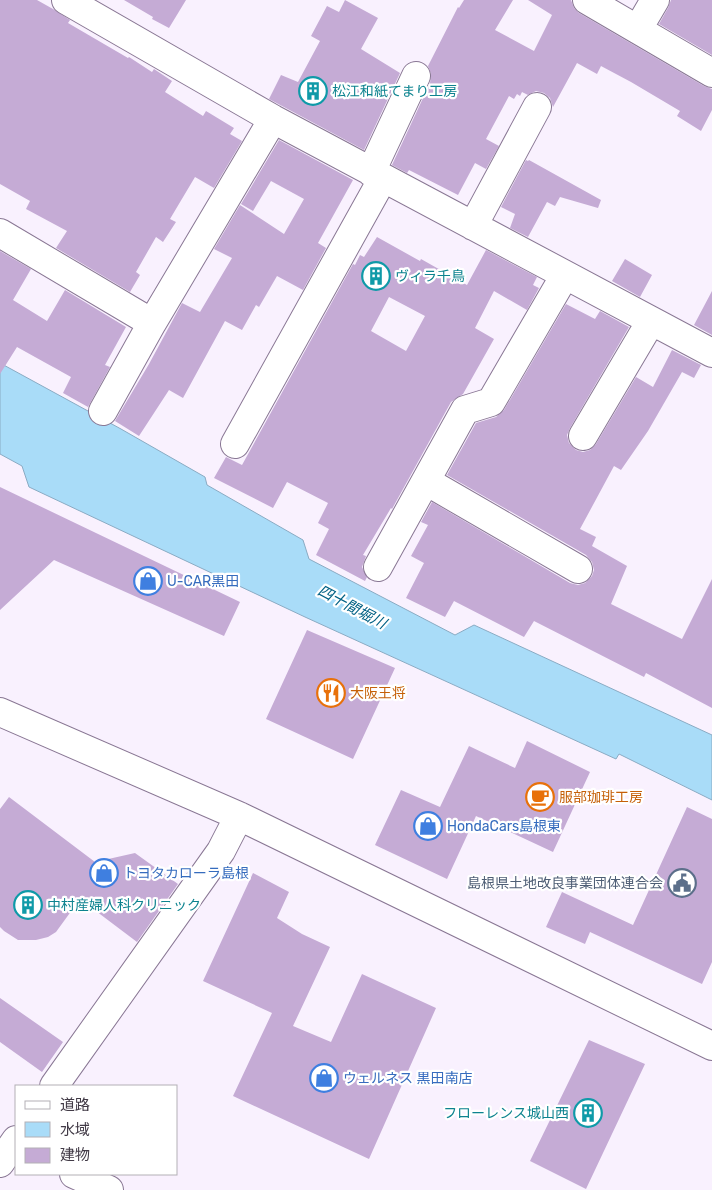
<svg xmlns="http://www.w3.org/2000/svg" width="712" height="1190" font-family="Rubik,'Noto Sans JP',sans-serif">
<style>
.water{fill:#a9dcf8;stroke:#8aabc3}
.building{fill:#c5abd5;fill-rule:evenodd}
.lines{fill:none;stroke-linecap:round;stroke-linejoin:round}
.minor-casing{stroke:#897794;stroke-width:30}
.minor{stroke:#fff;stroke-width:28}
.labels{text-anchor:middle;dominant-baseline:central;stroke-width:4.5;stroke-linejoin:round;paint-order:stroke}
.culture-label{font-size:14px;fill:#0d838f;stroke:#fff;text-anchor:start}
.shop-label{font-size:14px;fill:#366cbe;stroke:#fff;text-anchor:start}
.food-label{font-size:14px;fill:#c56008;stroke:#fff;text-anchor:start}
.service-label{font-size:14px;fill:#4e5e75;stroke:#fff;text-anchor:end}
.water-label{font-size:15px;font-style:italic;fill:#006084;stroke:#fff}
</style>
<rect width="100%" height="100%" fill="#f9f1fe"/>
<path class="water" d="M0 363 121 429 205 477 207 485 303 540 309 559 455 635 474 625 712 735V800L619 754 616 759 305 617 29 487 22 466 0 454Z"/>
<path class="building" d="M0 0H37L53 9 70 20 68 23 128 58 129 57 152 72 154 69 172 81 165 92 203 116 206 111 234 128 230 134 242 141 214 188 195 177 170 219 176 222 163 242 156 237 136 272 140 275 130 292 56 248 67 231 26 209 30 201 0 184Z
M124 0H186L169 28 152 19 153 17Z
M345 0 378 18 361 49 400 73 364 150 269 99 281 75 298 82 320 41 311 36 327 6 339 12Z
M464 0H513L495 30 534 51 552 15 528 0H571L574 8 579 13 704 86 712 89V110L701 131 677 116 680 111 631 82 601 66 597 74 577 63 553 107 550 98 544 93 536 91 528 95 522 92 520 96 517 94 514 99 509 96 486 139 499 146 486 169 475 163 458 195 409 170 407 173 392 165 430 83 431 74 428 66 458 7 459 8Z
M671 0H712V55L659 24 668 8Z
M279 140 353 180 318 243 326 248 303 290 277 276 259 307 256 305 242 330 225 321 183 398 169 390 139 436 115 421 149 364 182 303 200 312 232 258 214 249 240 205 284 234 304 199 271 181 253 211 241 204Z
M526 160 528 161 529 160 601 200 598 208 560 197 555 206 547 202 528 237 510 228 515 214 501 207Z
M377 237 420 261 421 259 467 285 486 250 537 277 533 285 539 288 527 310 494 291 475 328 494 339 463 394 451 402 392 509 391 508 363 555 366 556 362 567 367 577 365 581 316 555 329 529 318 523 328 503 287 482 273 508 214 478 226 457 242 465 353 264 355 265 360 255 364 257ZM389 297 425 316 406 351 371 331Z
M0 251 31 269 13 300 47 321 65 290 126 327 105 365 110 367 88 407 63 393 71 377 17 347 0 374Z
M625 259 652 275 640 297 612 281Z
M712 291V335L694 325Z
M566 304 595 319 600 311 629 327 570 428 567 435 569 443 576 450 583 452 590 450 596 444 636 377 653 387 672 350 701 365 694 378 682 372 648 431 621 470 614 466 580 529 596 537 592 546 627 566 611 604 682 639 712 579V708L646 673 644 677 534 621 524 637 454 601 445 617 406 598 424 563 411 556 428 525 421 522 432 502 570 583 578 585 585 583 592 576 594 570 592 562 586 555 447 475 476 423 496 417 504 410Z
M0 487 240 602 224 636 54 560 0 610Z
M307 630 395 668 353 759 266 719Z
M527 741 590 772 553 852 476 816 447 879 375 845 401 790 440 807 469 746 515 768Z
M9 797 95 862 135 853 178 884 137 942 80 899 56 932 48 937 36 940H18L4 931 0 927V809Z
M687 807 712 819V962L702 984 590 932 585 944 546 927 562 892 633 925Z
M253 873 289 892 277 918 302 934 330 947 293 1026 331 1042 362 974 436 1008 369 1159 233 1096 272 1013 203 981Z
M0 998 63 1042 42 1072 0 1042Z
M589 1040 645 1064 586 1189 530 1161Z"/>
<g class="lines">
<defs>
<path id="minor" d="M66 0 273 119 712 353
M587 0 712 73
M638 29 655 0
M371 172 416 76
M473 226 537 107
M0 233 152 323
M103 411 152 323 273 119
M583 436 651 321
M235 444 383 178
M426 481 578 569
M378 567 465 410 491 402 565 275
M0 712 239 816 712 1046
M54 1086 221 851 239 816
M0 1163 16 1140
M74 1174 109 1190"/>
</defs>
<use href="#minor" class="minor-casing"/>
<use href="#minor" class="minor"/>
</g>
<defs>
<symbol id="building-ring" viewBox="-11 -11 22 22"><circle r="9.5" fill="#fff" stroke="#0f9aa8" stroke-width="1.5"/><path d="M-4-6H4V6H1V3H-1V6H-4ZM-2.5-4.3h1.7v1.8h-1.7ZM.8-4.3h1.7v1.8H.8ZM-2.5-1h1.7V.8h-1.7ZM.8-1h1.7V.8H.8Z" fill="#0f9aa8"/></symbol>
<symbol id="shop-ring" viewBox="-11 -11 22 22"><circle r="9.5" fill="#fff" stroke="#3f7fe0" stroke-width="1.5"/><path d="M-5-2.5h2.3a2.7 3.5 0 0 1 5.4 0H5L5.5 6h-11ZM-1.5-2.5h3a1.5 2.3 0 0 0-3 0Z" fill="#3f7fe0"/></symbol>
<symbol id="restaurant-ring" viewBox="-11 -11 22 22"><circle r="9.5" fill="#fff" stroke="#e8710a" stroke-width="1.5"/><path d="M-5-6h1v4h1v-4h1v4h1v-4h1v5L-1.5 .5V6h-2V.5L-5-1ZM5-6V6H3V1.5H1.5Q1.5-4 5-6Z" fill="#e8710a"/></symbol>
<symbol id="cafe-ring" viewBox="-11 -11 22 22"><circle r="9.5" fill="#fff" stroke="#e8710a" stroke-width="1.5"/><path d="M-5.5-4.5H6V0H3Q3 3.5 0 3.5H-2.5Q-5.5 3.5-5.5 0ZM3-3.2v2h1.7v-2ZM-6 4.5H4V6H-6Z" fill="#e8710a"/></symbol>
<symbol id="civic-ring" viewBox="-11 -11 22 22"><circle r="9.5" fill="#fff" stroke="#5c6f8a" stroke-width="1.5"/><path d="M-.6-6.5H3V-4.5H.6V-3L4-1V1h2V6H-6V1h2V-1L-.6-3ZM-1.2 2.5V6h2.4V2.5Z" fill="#5c6f8a"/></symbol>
</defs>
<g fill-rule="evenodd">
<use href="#building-ring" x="297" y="75" width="32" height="32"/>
<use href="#building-ring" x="360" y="260" width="32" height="32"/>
<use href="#shop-ring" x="132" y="565" width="32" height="32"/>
<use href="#restaurant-ring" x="315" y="677" width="32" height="32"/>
<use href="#cafe-ring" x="524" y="781" width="32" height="32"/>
<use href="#shop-ring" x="412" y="810" width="32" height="32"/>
<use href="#shop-ring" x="88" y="857" width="32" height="32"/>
<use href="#civic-ring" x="666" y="867" width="32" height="32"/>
<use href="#building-ring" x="12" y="889" width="32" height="32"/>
<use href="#shop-ring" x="308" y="1062" width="32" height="32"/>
<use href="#building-ring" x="572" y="1097" width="32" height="32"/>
</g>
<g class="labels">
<g class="culture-label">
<text x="332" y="91">松江和紙てまり工房</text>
<text x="395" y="276">ヴィラ千鳥</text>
<text x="47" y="905">中村産婦人科クリニック</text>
<text x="569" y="1113" text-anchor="end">フローレンス城山西</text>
</g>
<g class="shop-label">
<text x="167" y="581">U-CAR黒田</text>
<text x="447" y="826">HondaCars島根東</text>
<text x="123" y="873">トヨタカローラ島根</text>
<text x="343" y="1078">ウェルネス 黒田南店</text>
</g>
<g class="food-label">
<text x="350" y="693">大阪王将</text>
<text x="559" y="797">服部珈琲工房</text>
</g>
<g class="service-label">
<text x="663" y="883">島根県土地改良事業団体連合会</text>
</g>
<g class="water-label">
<text transform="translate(352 607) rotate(28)">四十間堀川</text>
</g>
</g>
<rect x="15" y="1085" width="162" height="90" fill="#ffffff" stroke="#b3b0b5"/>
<rect x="25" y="1101" width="25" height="8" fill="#ffffff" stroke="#b3b0b5"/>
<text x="60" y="1110" font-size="15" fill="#413a46">道路</text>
<rect x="25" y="1122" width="25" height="15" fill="#a9dcf8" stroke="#b3b0b5"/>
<text x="60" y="1135" font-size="15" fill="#413a46">水域</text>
<rect x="25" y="1148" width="25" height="15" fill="#c5abd5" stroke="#b3b0b5"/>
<text x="60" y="1160" font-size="15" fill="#413a46">建物</text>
</svg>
